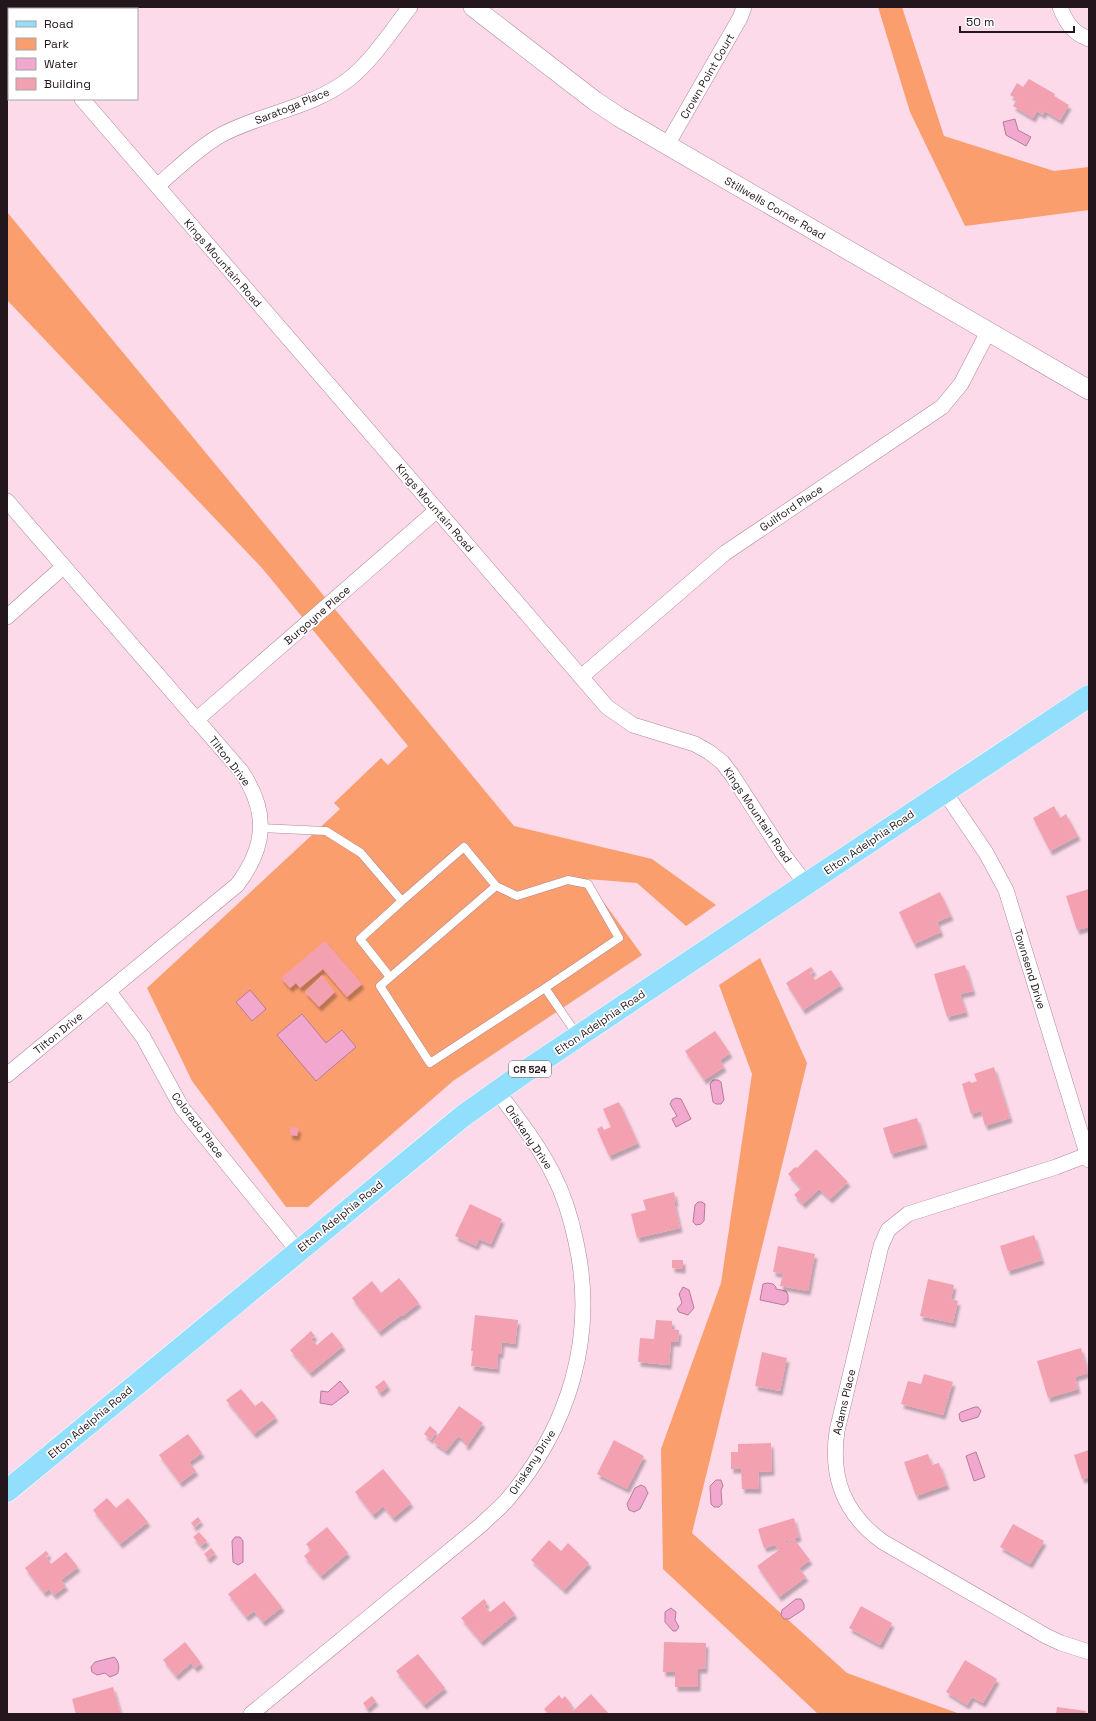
<svg xmlns="http://www.w3.org/2000/svg" width="1096" height="1721" font-family="'Space Grotesk',sans-serif">
<style>
.green{fill:#fb9e6e}
.water{fill:#f2a8ce;stroke:#b47c99}
.building{fill:#f3a1b0;filter:url(#shadow)}
.lines{fill:none;stroke-linecap:round;stroke-linejoin:round}
.service-casing{stroke:#ae879b;stroke-width:9}
.minor-casing{stroke:#ae879b;stroke-width:16}
.tertiary-casing{stroke:#ae879b;stroke-width:20}
.primary-casing{stroke:#fff;stroke-width:23}
.service{stroke:#fff;stroke-width:8}
.minor{stroke:#fff;stroke-width:15}
.tertiary{stroke:#fff;stroke-width:19}
.primary{stroke:#91dffc;stroke-width:22}
.labels{text-anchor:middle;dominant-baseline:central;stroke-width:3.5;stroke-linejoin:round;paint-order:stroke}
.shield{fill:#fff;stroke:#665c61;stroke-width:1}
.shield-label{font-size:10px;font-weight:bold;fill:#24161d}
.street-label{font-size:11px;fill:#24161d;stroke:#fff}
</style>
<defs>
<filter id="shadow"><feDropShadow dx="2.5" dy="4.5" stdDeviation="1" flood-color="#0004"/></filter>
</defs>
<rect width="100%" height="100%" fill="#fcdaea"/>
<path class="green" d="M878 7H902L944 136 1054 171 1089 167V210L965 226 910 112Z
M7 212 514 826 652 859 716 905 686 926 637 883 587 879 642 955 453 1081 308 1207H286L192 1081 147 988 340 809 334 803 381 758 388 765 408 746 262 568 7 300Z
M760 958 807 1063 692 1533 847 1673 960 1714H818L663 1569 661 1449 721 1283 752 1074 719 985Z"/>
<path class="water" d="M1015 119 1018 130 1031 137 1026 146 1006 135 1003 122Z
M250 990 266 1009 252 1021 236 1002Z
M302 1014 326 1043 342 1030 356 1047 316 1081 277 1035Z
M713 1080H718L721 1082 724 1100 721 1104H716L713 1102 710 1084Z
M676 1098 681 1099 691 1119 676 1127 672 1119 677 1116 670 1104 672 1100Z
M698 1202H702L705 1204 704 1221 701 1224 696 1225 693 1222 695 1205Z
M767 1283 773 1284 776 1287V1289L786 1291 788 1295V1302L784 1305 760 1300 763 1284Z
M683 1287 689 1290 694 1308 688 1315 679 1312 677 1309 682 1303 679 1294Z
M340 1381 349 1392 332 1405 320 1403 321 1391 328 1392Z
M975 1407H978L981 1411 978 1417 962 1422 960 1420 959 1414 961 1412Z
M976 1452 985 1477 974 1481 966 1456Z
M716 1480H721L723 1486 721 1490 722 1504 719 1507H714L711 1504 710 1486Z
M641 1485 645 1487 648 1493 640 1509 634 1512 629 1510 627 1504 635 1488Z
M235 1537H240L243 1541V1562L238 1565 233 1562 232 1541Z
M796 1599H801L804 1604V1609L789 1619H784L781 1615 782 1610Z
M671 1608 676 1612 675 1620 679 1627 676 1631H673L665 1622V1612Z
M114 1657C119 1660 120 1670 117 1674L110 1677 105 1673 97 1675 92 1672 91 1667 95 1662Z"/>
<path class="building" d="M1029 79 1055 94 1054 96 1069 105 1060 120 1045 111 1043 115 1037 111 1033 118 1013 106 1017 99 1010 95 1017 83 1023 87Z
M1054 806 1060 818 1066 814 1078 836 1050 851 1033 818Z
M1089 889V927L1077 930 1066 896Z
M940 892 951 916 937 922 941 932 914 944 899 912Z
M325 941 362 984 347 997 323 969 300 988 296 983 290 988 281 978Z
M965 965 973 991 960 994 966 1012 947 1017 934 974Z
M811 967 814 971 810 973 815 980 831 970 841 985 803 1010 786 983Z
M322 975 335 992 319 1007 305 992Z
M715 1031 730 1053 720 1060 724 1067 704 1080 685 1051Z
M994 1067 1010 1118 985 1126 981 1111 971 1114 962 1084 970 1081 971 1083 977 1081 974 1074Z
M619 1102 638 1143 609 1156 597 1129 602 1126 604 1130 611 1127 603 1109Z
M917 1118 925 1144 891 1154 883 1128Z
M290 1127 299 1128 297 1136 290 1135Z
M816 1149 848 1182 830 1199 819 1189 803 1204 794 1195 801 1188 788 1174 795 1167 797 1168Z
M674 1192 676 1202H674L680 1228 637 1238 631 1214 646 1210 643 1200Z
M470 1204 502 1219 491 1244 479 1239 476 1246 455 1236Z
M1034 1235 1042 1260 1008 1271 1000 1246Z
M778 1246 815 1254 808 1291 780 1286 783 1274 773 1272Z
M672 1260H683V1269L672 1268Z
M399 1278 419 1303 402 1316 401 1315 379 1332 352 1298 372 1281 381 1293Z
M928 1279 954 1285 951 1299 958 1301 953 1323 920 1316Z
M475 1315 518 1320 515 1344 502 1342 501 1354H498L497 1369 471 1366 473 1351H471Z
M656 1320 672 1321V1329L679 1330 678 1342H671L669 1365 638 1362 640 1338 654 1339Z
M311 1331 315 1336 311 1339 317 1345 332 1332 343 1346 310 1373 290 1350Z
M1081 1348 1088 1373 1075 1377 1078 1389 1048 1398 1037 1361Z
M762 1352 787 1358 780 1391 755 1386Z
M924 1374 953 1382 943 1415 901 1404 908 1381 921 1384Z
M384 1380 388 1386 380 1393 375 1387Z
M241 1389 255 1406 262 1401 276 1417 254 1434 226 1400Z
M459 1406 483 1423 467 1446 464 1444 465 1441 458 1436 446 1451 433 1442Z
M430 1426 437 1432 431 1440 424 1434Z
M188 1434 202 1453 189 1462 196 1471 180 1483 159 1455Z
M614 1440 644 1456 627 1489 597 1474Z
M771 1443 772 1471 758 1472 759 1489H742L741 1469H731V1452H738V1444Z
M1089 1450V1477L1082 1479 1074 1455Z
M928 1454 932 1465 939 1463 947 1485 916 1496 904 1462Z
M383 1469 411 1503 393 1518 383 1506 373 1515 355 1492Z
M107 1498 116 1508 128 1498 148 1522 120 1544 93 1510Z
M198 1517 201 1521 194 1527 191 1523Z
M794 1518 799 1537 785 1541 787 1543 793 1538 810 1560 799 1568 806 1577 779 1597 757 1566 779 1550 775 1545 764 1548 758 1529Z
M1013 1524 1044 1541 1030 1564 1000 1547Z
M327 1527 348 1553 321 1576 304 1556 311 1550 306 1544Z
M199 1532 207 1541 201 1546 193 1537Z
M549 1540 561 1551 568 1543 589 1563 564 1590 531 1560Z
M211 1548 215 1553 208 1559 204 1554Z
M46 1551 49 1554 46 1557 51 1564 66 1552 78 1567 61 1580 66 1586 54 1595 49 1589 44 1593 25 1568Z
M255 1573 282 1607 263 1622 254 1611 246 1617 228 1594Z
M484 1599 487 1603 484 1606 490 1612 504 1601 515 1614 481 1642 461 1618Z
M861 1606 892 1623 880 1645 849 1628Z
M185 1642 201 1663 195 1668 191 1663 176 1676 163 1660Z
M664 1642 706 1643 705 1669H698V1687H675V1672H663Z
M418 1654 445 1688 424 1705 396 1671Z
M965 1660 997 1679 983 1703 972 1697 967 1705 946 1692Z
M113 1687 121 1714H76L72 1699Z
M591 1694 609 1714H548L544 1709 559 1695 562 1699 565 1696 572 1705 570 1707 573 1711Z
M372 1696 376 1701 367 1709 363 1703Z
M1057 1707 1086 1711 1085 1714H1056Z"/>
<g class="lines">
<defs>
<path id="service" d="M260 828 326 831 361 853 402 901 464 847 496 886 380 986 430 1063 545 988 578 1036
M496 886 517 896 568 880 588 884 619 938 545 988
M390 977 360 939 402 901"/>
<path id="minor" d="M1060 7C1066 23 1073 33 1089 39
M7 9 9 13
M82 99 607 707 633 725 695 744 709 752 722 762 732 775 783 854 806 884
M667 145 740 18 744 7
M157 186C177 169 198 148 221 135 262 113 312 108 349 79 373 60 391 31 410 7
M7 501 241 771C269 812 266 847 237 885L7 1075
M7 617 63 567
M581 677 725 553 942 407 961 384 988 332
M196 720 437 510
M944 791 986 853 1006 890 1089 1160
M109 992 143 1037 182 1108 298 1251
M1087 1155 1056 1167 908 1214 888 1230 881 1246 837 1431C830 1478 844 1514 883 1542L1046 1636 1061 1643 1089 1652
M251 1714 481 1525C489 1517 499 1509 507 1500 569 1427 597 1337 576 1242 571 1218 564 1195 553 1174 538 1144 517 1118 497 1091"/>
<path id="tertiary" d="M473 7 595 101 619 117 1089 390"/>
<path id="primary" d="M7 1491 463 1116 529 1069 776 904 1089 696"/>
</defs>
<use href="#service" class="service-casing"/>
<use href="#minor" class="minor-casing"/>
<use href="#tertiary" class="tertiary-casing"/>
<use href="#primary" class="primary-casing"/>
<use href="#service" class="service"/>
<use href="#minor" class="minor"/>
<use href="#tertiary" class="tertiary"/>
<use href="#primary" class="primary"/>
</g>
<g class="labels">
<rect class="shield" x="509" y="1061" width="42" height="16" rx="3"/>
<g class="shield-label">
<text x="530" y="1069">CR 524</text>
</g>
<g class="street-label">
<text transform="translate(707 76) rotate(-60)">Crown Point Court</text>
<text transform="translate(292 106) rotate(-22)">Saratoga Place</text>
<text transform="translate(775 208) rotate(30)">Stillwells Corner Road</text>
<text transform="translate(223 263) rotate(49)">Kings Mountain Road</text>
<text transform="translate(435 508) rotate(49)">Kings Mountain Road</text>
<text transform="translate(791 508) rotate(-34)">Guilford Place</text>
<text transform="translate(317 615) rotate(-41)">Burgoyne Place</text>
<text transform="translate(230 761) rotate(52)">Tilton Drive</text>
<text transform="translate(758 815) rotate(56)">Kings Mountain Road</text>
<text transform="translate(869 842) rotate(-34)">Elton Adelphia Road</text>
<text transform="translate(1030 969) rotate(73)">Townsend Drive</text>
<text transform="translate(600 1022) rotate(-34)">Elton Adelphia Road</text>
<text transform="translate(58 1033) rotate(-39)">Tilton Drive</text>
<text transform="translate(198 1125) rotate(53)">Colorado Place</text>
<text transform="translate(529 1137) rotate(56)">Oriskany Drive</text>
<text transform="translate(340 1216) rotate(-39)">Elton Adelphia Road</text>
<text transform="translate(844 1402) rotate(-77)">Adams Place</text>
<text transform="translate(90 1422) rotate(-40)">Elton Adelphia Road</text>
<text transform="translate(532 1462) rotate(-57)">Oriskany Drive</text>
</g>
</g>
<rect width="1096" height="1721" fill="none" stroke="#24161d" stroke-width="16"/>
<rect x="8" y="8" width="130" height="92" fill="#ffffff" stroke="#a7a2a5"/>
<rect x="16" y="21" width="20" height="6" fill="#91dffc" stroke="#a7a2a5"/>
<text x="44" y="28" font-size="12" fill="#24161d">Road</text>
<rect x="16" y="38" width="20" height="12" fill="#fb9e6e" stroke="#a7a2a5"/>
<text x="44" y="48" font-size="12" fill="#24161d">Park</text>
<rect x="16" y="58" width="20" height="12" fill="#f2a8ce" stroke="#a7a2a5"/>
<text x="44" y="68" font-size="12" fill="#24161d">Water</text>
<rect x="16" y="78" width="20" height="12" fill="#f3a1b0" stroke="#a7a2a5"/>
<text x="44" y="88" font-size="12" fill="#24161d">Building</text>
<path d="M960 26v6h114v-6" fill="none" stroke="#24161d" stroke-width="2"/>
<text x="966" y="26" font-size="12" fill="#24161d" stroke="#ffffff" stroke-width="3" paint-order="stroke">50 m</text>
</svg>
